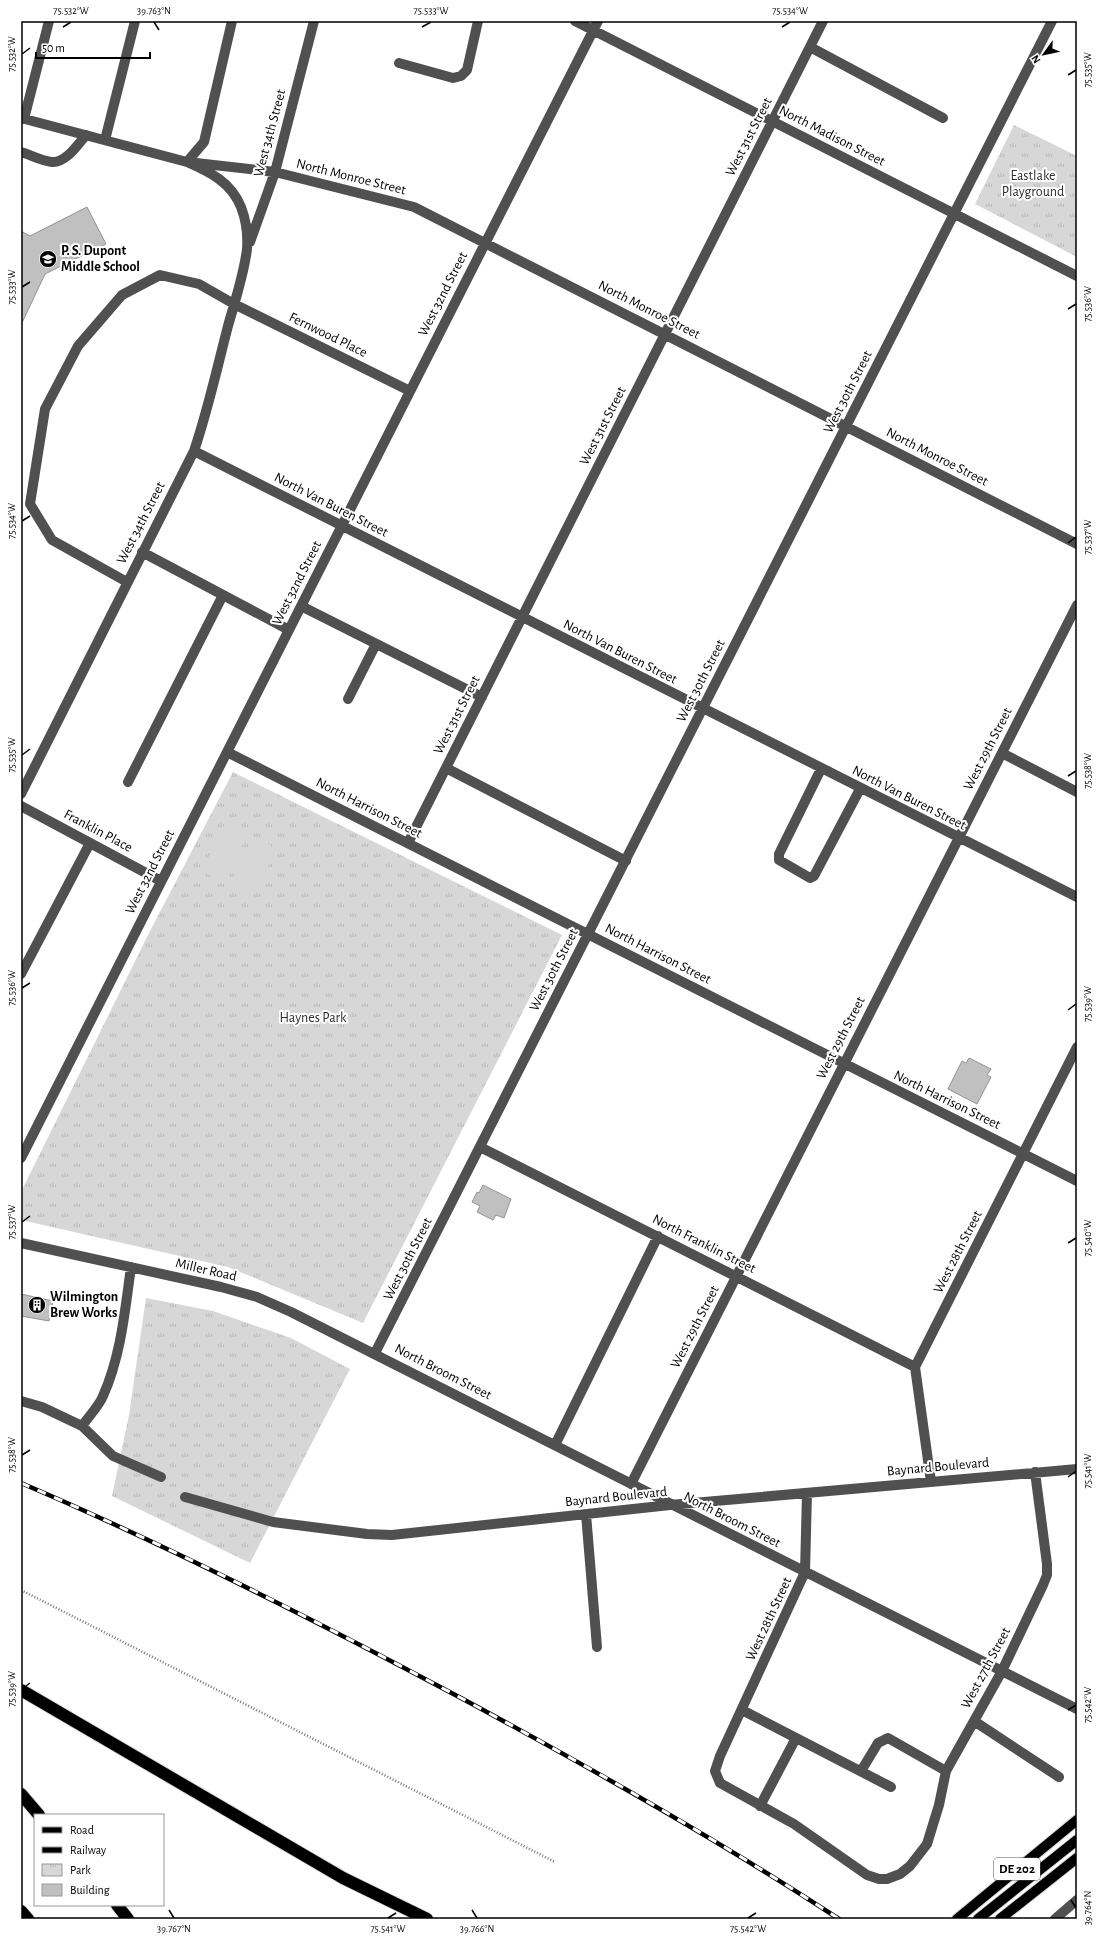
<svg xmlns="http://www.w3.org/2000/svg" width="1098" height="1940" font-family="'Alegreya Sans',sans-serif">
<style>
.park{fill:url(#park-tufts)}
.pitch{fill:#d7d7d7}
.building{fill:#c0c0c0;stroke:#949494}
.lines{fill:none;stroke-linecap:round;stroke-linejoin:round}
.major-casing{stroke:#dbdbdb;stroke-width:12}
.highway-casing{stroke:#dbdbdb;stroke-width:14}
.path{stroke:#727272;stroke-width:2.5;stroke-dasharray:1 2;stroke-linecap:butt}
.minor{stroke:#505050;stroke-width:10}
.major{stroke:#000;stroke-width:10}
.highway{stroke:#000;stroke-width:12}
.rail-casing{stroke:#000;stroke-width:4.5}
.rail{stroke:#fff;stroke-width:3;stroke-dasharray:9;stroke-linecap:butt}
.ticks{fill:none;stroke:#000;stroke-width:1.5}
.labels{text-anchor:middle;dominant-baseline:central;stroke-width:4;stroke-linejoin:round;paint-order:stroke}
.shield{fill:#fff;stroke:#4c4c4c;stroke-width:1}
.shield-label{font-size:13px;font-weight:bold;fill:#000}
.street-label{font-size:14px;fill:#000;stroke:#fff}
.park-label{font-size:14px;fill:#2e2e2e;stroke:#fff}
.poi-label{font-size:14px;font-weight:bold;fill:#000;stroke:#fff;text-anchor:start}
.neatline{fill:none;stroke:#000;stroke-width:1.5}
.ticks-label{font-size:10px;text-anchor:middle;fill:#000}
</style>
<defs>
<pattern id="park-tufts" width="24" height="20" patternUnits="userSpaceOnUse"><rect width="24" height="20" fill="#d7d7d7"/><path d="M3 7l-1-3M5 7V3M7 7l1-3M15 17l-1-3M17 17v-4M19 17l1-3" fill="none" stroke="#b7b7b7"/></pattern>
</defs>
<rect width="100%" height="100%" fill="#fff"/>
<path class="park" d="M1014 125 1077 156V257L975 204Z
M233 772 562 935 363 1323 228 1267 21 1220V1192L149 933Z
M146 1298 213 1311 291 1338 350 1369 250 1563 112 1496 129 1415Z"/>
<path class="pitch" d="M225 823 248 834 224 883 202 871Z
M254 837 277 849 252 897 230 886Z"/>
<path class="building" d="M87 207 106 244 45 274 21 325V231L30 236Z
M969 1058 991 1069 987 1075 991 1077 977 1104 948 1089 962 1061 966 1063Z
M483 1185 511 1199 504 1218 496 1215 493 1220 477 1212 480 1206 472 1202 477 1192 479 1193Z
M21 1294 53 1301 49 1321 21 1316Z"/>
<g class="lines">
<defs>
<path id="major" d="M957 1919 1077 1820
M978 1919 1077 1840
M1000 1919 1077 1858"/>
<path id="highway" d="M21 1690 343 1878 427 1919
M21 1794 39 1815
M117 1905 128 1919
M21 1911 28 1919"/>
</defs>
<use href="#major" class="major-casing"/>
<use href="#highway" class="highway-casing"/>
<path class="path" d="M21 1590 555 1862"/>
<path class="minor" d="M575 21 1077 276
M810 47 943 118
M399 63 453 78 461 76 467 70 478 21
M21 118 187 162C210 172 231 182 241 207 246 220 248 235 247 249 244 274 235 301 228 326 217 368 208 410 194 451L21 794
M24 119 49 21
M105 140 135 21
M21 152C31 155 42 161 52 162 66 163 78 144 86 135
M187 162 275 172 414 207 1077 544
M187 162 204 142 232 21
M250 242 275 172 314 21
M194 451 1077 897
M142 552 289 630
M127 582 52 540 30 504 45 409 78 346 122 295 160 275 199 284 234 304 410 391
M301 606 482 697
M348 699 376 644
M227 752 1077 1181
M1002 753 1077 792
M446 768 626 861
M821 769 779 854V860L810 878 814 876 860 789
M128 782 223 595
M21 806 161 881
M408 843 823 21
M21 974 90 843
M480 1147 915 1367
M21 1158 598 21
M21 1243 221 1287 257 1297 291 1312 1077 1709
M131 1267C125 1310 121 1356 103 1396 99 1406 89 1416 82 1426L113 1456 161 1477
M375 1353 1052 21
M21 1401 42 1407 82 1426
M555 1445 658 1236
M931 1482 915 1367 1077 1047
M631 1484 1077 605
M807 1493 805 1572 720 1756 715 1771 720 1783 794 1824 867 1875 879 1879H887L900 1874 910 1866 927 1844 939 1805 946 1771 1002 1671 1043 1585 1047 1575V1564L1035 1472
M185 1497 273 1522 367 1534 392 1535 670 1505 1077 1469
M586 1514 597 1647
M742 1710 891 1787
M974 1721 1059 1777
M861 1771 878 1743 888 1738 946 1771
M760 1806 796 1738
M1055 1919 1077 1900"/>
<use href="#major" class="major"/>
<use href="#highway" class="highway"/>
<defs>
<path id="rail" d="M21 1483C171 1547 317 1621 461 1698 589 1767 717 1839 839 1919"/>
</defs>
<use href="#rail" class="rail-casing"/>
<use href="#rail" class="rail"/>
</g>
<path class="ticks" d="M154 22 159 30M63 27 71 22M422 27 431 22M782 27 790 22M22 54 30 48M1068 75 1076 70M22 287 30 282M1068 309 1076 304M22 521 30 516M1068 543 1076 537M22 755 30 749M1068 776 1076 771M22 988 30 983M1068 1010 1076 1004M22 1222 30 1216M1068 1243 1076 1238M22 1455 30 1450M1068 1477 1076 1471M22 1689 30 1683M1068 1710 1076 1705M1071 1900 1076 1908M169 1910 174 1918M472 1910 477 1918M388 1918 396 1913M748 1918 756 1913"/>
<defs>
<symbol id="school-disc" viewBox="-11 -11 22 22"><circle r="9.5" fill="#000" stroke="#fff"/><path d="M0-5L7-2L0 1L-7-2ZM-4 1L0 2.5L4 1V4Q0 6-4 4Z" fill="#fff"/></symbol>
<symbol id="building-disc" viewBox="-11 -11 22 22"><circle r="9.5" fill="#000" stroke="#fff"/><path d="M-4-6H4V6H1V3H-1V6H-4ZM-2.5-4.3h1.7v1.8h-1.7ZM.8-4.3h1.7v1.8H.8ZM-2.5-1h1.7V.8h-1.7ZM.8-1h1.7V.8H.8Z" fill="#fff"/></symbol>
</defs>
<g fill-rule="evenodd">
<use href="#school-disc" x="38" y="249" width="20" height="20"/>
<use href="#building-disc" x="27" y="1295" width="20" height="20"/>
</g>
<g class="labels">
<rect class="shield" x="994" y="1858" width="46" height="22" rx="3"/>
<g class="shield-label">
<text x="1017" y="1869">DE 202</text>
</g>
<g class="street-label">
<text transform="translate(270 133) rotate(-75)">West 34th Street</text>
<text transform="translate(832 136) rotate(27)">North Madison Street</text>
<text transform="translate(749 137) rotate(-63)">West 31st Street</text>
<text transform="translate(351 177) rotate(14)">North Monroe Street</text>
<text transform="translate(443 294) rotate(-63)">West 32nd Street</text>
<text transform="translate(649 310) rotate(27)">North Monroe Street</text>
<text transform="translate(328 335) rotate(26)">Fernwood Place</text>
<text transform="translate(848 392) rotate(-63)">West 30th Street</text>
<text transform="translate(603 426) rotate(-63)">West 31st Street</text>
<text transform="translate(937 457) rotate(27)">North Monroe Street</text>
<text transform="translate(331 505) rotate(27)">North Van Buren Street</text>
<text transform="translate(141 523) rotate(-63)">West 34th Street</text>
<text transform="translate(297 583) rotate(-63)">West 32nd Street</text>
<text transform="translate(620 652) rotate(27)">North Van Buren Street</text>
<text transform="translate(701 681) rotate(-63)">West 30th Street</text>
<text transform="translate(457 715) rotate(-63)">West 31st Street</text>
<text transform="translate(988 749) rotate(-63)">West 29th Street</text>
<text transform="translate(909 798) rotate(27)">North Van Buren Street</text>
<text transform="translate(369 808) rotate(27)">North Harrison Street</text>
<text transform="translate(98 831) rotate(28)">Franklin Place</text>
<text transform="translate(150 872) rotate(-63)">West 32nd Street</text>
<text transform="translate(658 954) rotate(27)">North Harrison Street</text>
<text transform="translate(554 970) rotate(-63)">West 30th Street</text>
<text transform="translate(841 1038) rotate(-63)">West 29th Street</text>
<text transform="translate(947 1100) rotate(26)">North Harrison Street</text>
<text transform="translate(704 1244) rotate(27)">North Franklin Street</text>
<text transform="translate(958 1252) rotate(-63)">West 28th Street</text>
<text transform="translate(408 1259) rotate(-63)">West 30th Street</text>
<text transform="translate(206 1270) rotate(13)">Miller Road</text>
<text transform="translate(695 1327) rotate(-63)">West 29th Street</text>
<text transform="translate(443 1372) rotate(27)">North Broom Street</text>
<text transform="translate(938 1467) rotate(-5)">Baynard Boulevard</text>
<text transform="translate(616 1497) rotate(-6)">Baynard Boulevard</text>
<text transform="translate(732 1520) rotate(27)">North Broom Street</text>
<text transform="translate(769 1619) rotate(-65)">West 28th Street</text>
<text transform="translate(986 1668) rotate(-62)">West 27th Street</text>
</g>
<g class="park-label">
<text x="1033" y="176">Eastlake<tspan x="1033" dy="16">Playground</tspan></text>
<text x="313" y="1018">Haynes Park</text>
</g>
<g class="poi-label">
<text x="61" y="251">P. S. Dupont<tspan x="61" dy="16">Middle School</tspan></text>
<text x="50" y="1297">Wilmington<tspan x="50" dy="16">Brew Works</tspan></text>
</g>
</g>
<rect width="1098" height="1940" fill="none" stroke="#ffffff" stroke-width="44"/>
<rect x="34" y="1814" width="130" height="92" fill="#ffffff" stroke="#999999"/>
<rect x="42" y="1827" width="20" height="6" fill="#000000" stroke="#999999"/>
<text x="70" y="1834" font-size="12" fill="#000000">Road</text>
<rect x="42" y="1847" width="20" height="6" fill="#000000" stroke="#999999"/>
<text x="70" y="1854" font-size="12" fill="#000000">Railway</text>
<rect x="42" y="1864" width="20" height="12" fill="url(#park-tufts)" stroke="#999999"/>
<text x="70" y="1874" font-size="12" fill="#000000">Park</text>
<rect x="42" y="1884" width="20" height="12" fill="#c0c0c0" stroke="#999999"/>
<text x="70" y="1894" font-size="12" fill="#000000">Building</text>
<g transform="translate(1044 54) rotate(237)" stroke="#ffffff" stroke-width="3" paint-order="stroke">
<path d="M0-3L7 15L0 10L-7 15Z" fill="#000000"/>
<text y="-6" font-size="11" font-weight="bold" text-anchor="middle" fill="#000000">N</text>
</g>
<path d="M36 52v6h114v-6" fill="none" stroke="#000000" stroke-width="2"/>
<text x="42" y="52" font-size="12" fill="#000000" stroke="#ffffff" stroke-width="3" paint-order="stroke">50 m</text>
<rect x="22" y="22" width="1054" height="1896" class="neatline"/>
<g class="ticks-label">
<text x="71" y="14">75.532°W</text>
<text x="154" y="14">39.763°N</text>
<text x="431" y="14">75.533°W</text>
<text x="790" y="14">75.534°W</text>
<text transform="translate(11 54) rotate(-90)" y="4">75.532°W</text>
<text transform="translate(1087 70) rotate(-90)" y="4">75.535°W</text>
<text transform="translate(11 287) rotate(-90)" y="4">75.533°W</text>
<text transform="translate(1087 304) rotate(-90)" y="4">75.536°W</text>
<text transform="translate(11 521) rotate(-90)" y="4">75.534°W</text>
<text transform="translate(1087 537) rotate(-90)" y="4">75.537°W</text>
<text transform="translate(11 755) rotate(-90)" y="4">75.535°W</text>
<text transform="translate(1087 771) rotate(-90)" y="4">75.538°W</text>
<text transform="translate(11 988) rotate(-90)" y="4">75.536°W</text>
<text transform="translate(1087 1004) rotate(-90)" y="4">75.539°W</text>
<text transform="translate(11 1222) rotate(-90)" y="4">75.537°W</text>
<text transform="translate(1087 1238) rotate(-90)" y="4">75.540°W</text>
<text transform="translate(11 1455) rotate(-90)" y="4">75.538°W</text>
<text transform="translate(1087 1471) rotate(-90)" y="4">75.541°W</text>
<text transform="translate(11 1689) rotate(-90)" y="4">75.539°W</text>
<text transform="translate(1087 1705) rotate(-90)" y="4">75.542°W</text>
<text transform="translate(1087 1908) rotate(-90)" y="4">39.764°N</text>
<text x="174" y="1932">39.767°N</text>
<text x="388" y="1932">75.541°W</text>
<text x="477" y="1932">39.766°N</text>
<text x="748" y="1932">75.542°W</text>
</g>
</svg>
